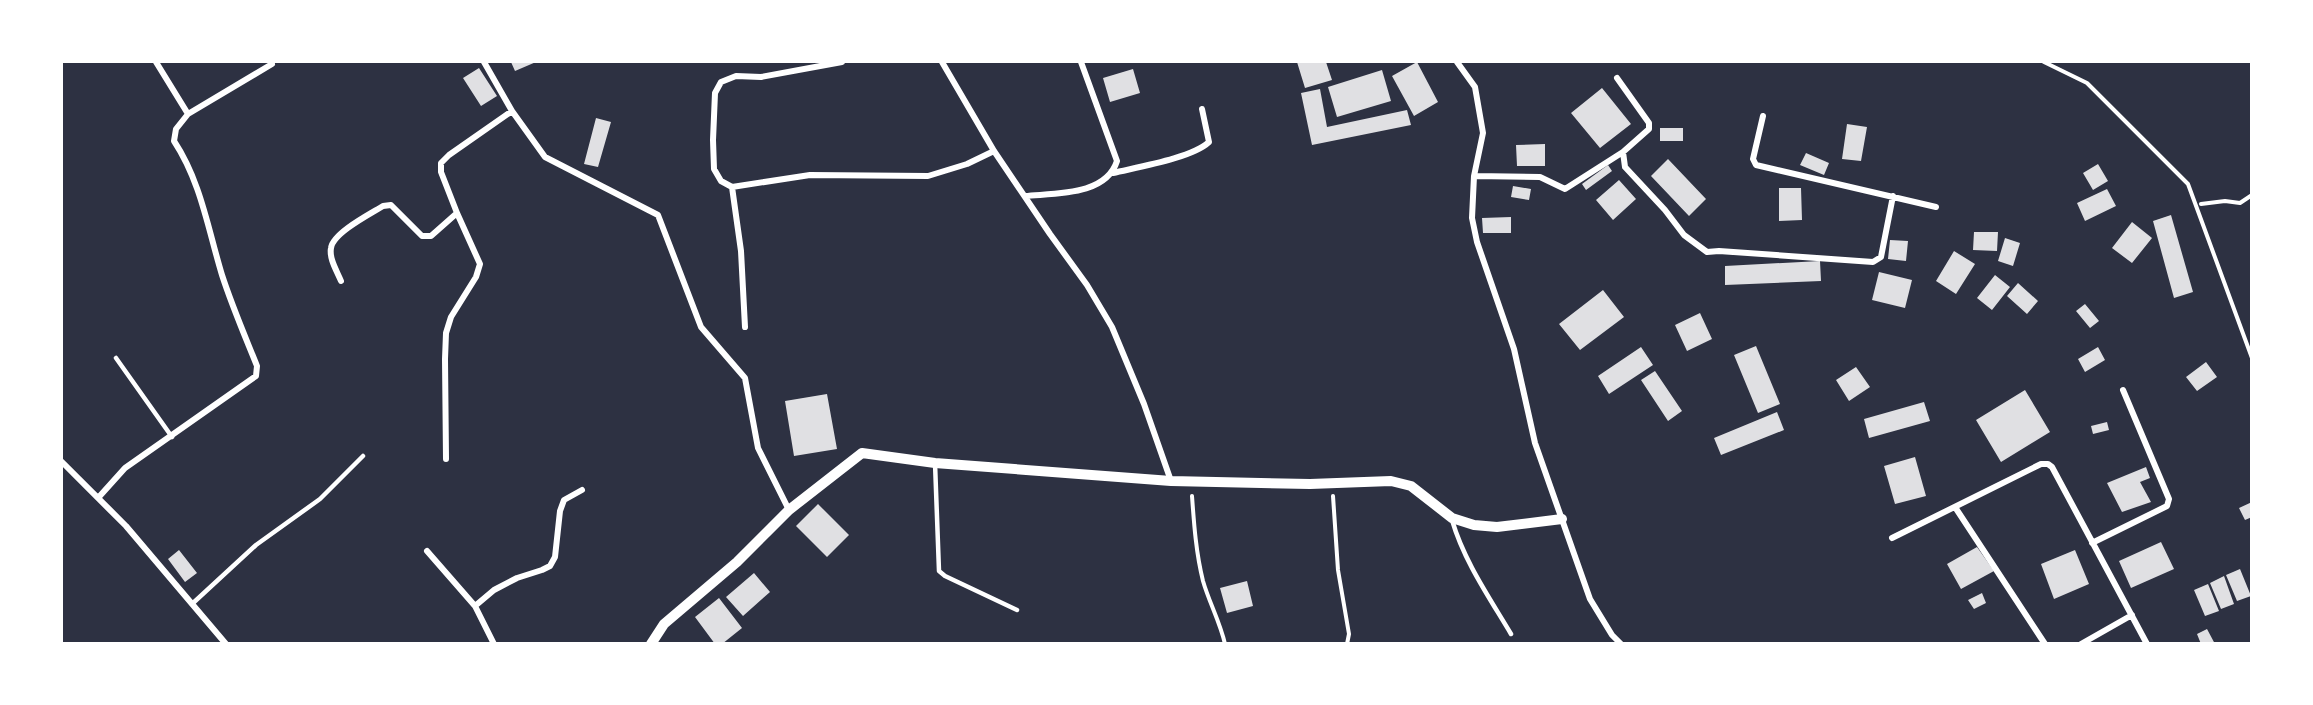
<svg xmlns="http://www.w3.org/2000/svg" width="2313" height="705" viewBox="0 0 2313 705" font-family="'Nunito Sans',sans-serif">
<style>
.building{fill:#e0e0e3}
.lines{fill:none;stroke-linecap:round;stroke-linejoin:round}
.path{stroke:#fff;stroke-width:4}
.service{stroke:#fff;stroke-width:4.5}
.minor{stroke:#fff;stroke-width:6}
.tertiary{stroke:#fff;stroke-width:10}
</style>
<rect width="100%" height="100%" fill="#2d3142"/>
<path class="building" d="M511,62H536L515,71Z
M1297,62H1326L1332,80L1305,88Z
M1417,62L1438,102L1414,116L1392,76Z
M479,68L497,96L481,106L463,78Z
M1133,69L1140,93L1110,102L1103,78Z
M1382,70L1391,101L1337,117L1328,87Z
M1602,88L1631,124L1600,148L1571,113Z
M1320,89L1327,127L1407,110L1411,125L1312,145L1301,93Z
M596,118L611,122L598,167L584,164Z
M1847,124L1867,127L1861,161L1842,159Z
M1660,128H1683V141H1660Z
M1545,144V166H1517L1516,145Z
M1806,153L1829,163L1824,175L1800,165Z
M1668,159L1706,199L1689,216L1651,176Z
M2098,164L2108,181L2093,190L2083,173Z
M1608,165L1612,171L1586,190L1582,184Z
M1619,180L1636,199L1613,220L1596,200Z
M1513,186L1531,189L1529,200L1511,197Z
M1779,188H1801L1802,220L1779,221Z
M2107,189L2116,206L2085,221L2077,203Z
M2171,215L2193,292L2174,298L2153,221Z
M1511,217V233H1483L1482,218Z
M2132,222L2152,238L2132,263L2112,248Z
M1974,232H1998L1997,251L1973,250Z
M2005,238L2020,243L2013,266L1998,261Z
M1890,240L1908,241L1906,261L1888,259Z
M1954,251L1975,264L1956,294L1936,281Z
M1820,261L1821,281L1725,285V266Z
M1879,272L1912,280L1905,308L1872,300Z
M1995,275L2010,287L1992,310L1977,298Z
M2018,283L2038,301L2027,314L2007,296Z
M1603,290L1624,317L1580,350L1559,324Z
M2085,304L2099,321L2090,328L2076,311Z
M1700,313L1712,339L1687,351L1675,325Z
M1756,346L1780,404L1758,413L1734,355Z
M1641,347L1653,365L1609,394L1598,376Z
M2098,347L2105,360L2085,372L2078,359Z
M2206,362L2217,377L2197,391L2186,377Z
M1856,367L1870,387L1849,401L1836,380Z
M1655,371L1682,411L1668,421L1641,380Z
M2025,390L2050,432L2001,462L1976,420Z
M827,394L837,449L794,456L785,401Z
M1924,402L1930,421L1869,438L1864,419Z
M1777,412L1784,430L1721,455L1714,438Z
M2107,422L2109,430L2093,434L2091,426Z
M1915,457L1926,496L1895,504L1884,466Z
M2146,467L2150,478L2140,482L2151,502L2122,512L2107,483Z
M2252,502V517L2245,520L2239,508Z
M818,504L849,535L827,557L796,526Z
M2161,542L2174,569L2131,588L2119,561Z
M1977,547L1994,571L1961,589L1947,564Z
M179,550L197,573L185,582L168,559Z
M2075,550L2089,584L2054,599L2041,564Z
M2240,569L2251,596L2237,601L2226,575Z
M754,573L770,592L743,616L726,597Z
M2224,576L2234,604L2221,609L2210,583Z
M1247,581L1253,606L1227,613L1220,588Z
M2208,584L2219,611L2205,616L2194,590Z
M1982,593L1986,603L1974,609L1968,600Z
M719,598L742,628L722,644H715L695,617Z
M2207,629L2215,644H2201L2197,634Z"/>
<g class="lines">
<path class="path" d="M2044,62L2087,83L2188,184L2252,358
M2201,204L2225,201L2240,203L2252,195
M1192,496C1194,524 1196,553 1203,581C1209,602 1220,622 1225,644
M1333,496L1338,570L1349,634L1347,644"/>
<path class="service" d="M116,358L172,437
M935,463L939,571L945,576L1017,610
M1452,520C1464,561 1489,597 1511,634
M192,604L256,545L320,499L363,456"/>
<path class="minor" d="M156,62L188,114
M484,62L512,111L545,157L658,215L701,327L745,378L758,448L789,510
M842,62L761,77L736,76L721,82L715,93L713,140L714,169L721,181L732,187L810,175L928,176L967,164L994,151
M942,62L994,151L1050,234L1087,285L1112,327L1144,404L1171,481
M1457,62L1475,87L1483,133L1474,176L1472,218L1477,242L1514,349L1535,443L1590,599L1612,635L1621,644
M1617,78L1649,123V129L1623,152
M1763,116L1753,159L1756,165L1936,207
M1113,173C1138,167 1192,158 1209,142L1202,109
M1474,176L1540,177L1565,189L1623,152L1625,167L1665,210L1684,235L1707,252L1719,251L1873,262L1881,257L1893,196
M732,187L741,251L745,327
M1025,196C1055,193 1106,196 1117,161L1081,62
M341,281C337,271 329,259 331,248C333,233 370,214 383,206L391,205L422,236H431L457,213
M446,459L445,359L446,333L451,317L476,277L480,264L457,213L441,172V163L449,155L512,111
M62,462L126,526L226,644
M98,498L125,468L256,376L257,366C245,336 232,306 222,275C208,229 201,182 174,141L176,129L188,114L272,64
M1955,507L2045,644
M1892,538L2041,464H2048L2052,467L2147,644
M2092,543L2167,506L2169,499L2123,390
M427,551L475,606L494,644
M475,606L494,590L517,578L542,570L550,566L555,557L560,511L564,500L582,490
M2081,644L2132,615"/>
<path class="tertiary" d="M651,644L664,624L737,562L789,510L862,453L935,463L1171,481L1310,484L1391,481L1411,486L1452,518L1474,525L1497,527L1562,519"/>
</g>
<rect width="2313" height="705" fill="none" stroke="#ffffff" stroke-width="126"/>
</svg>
